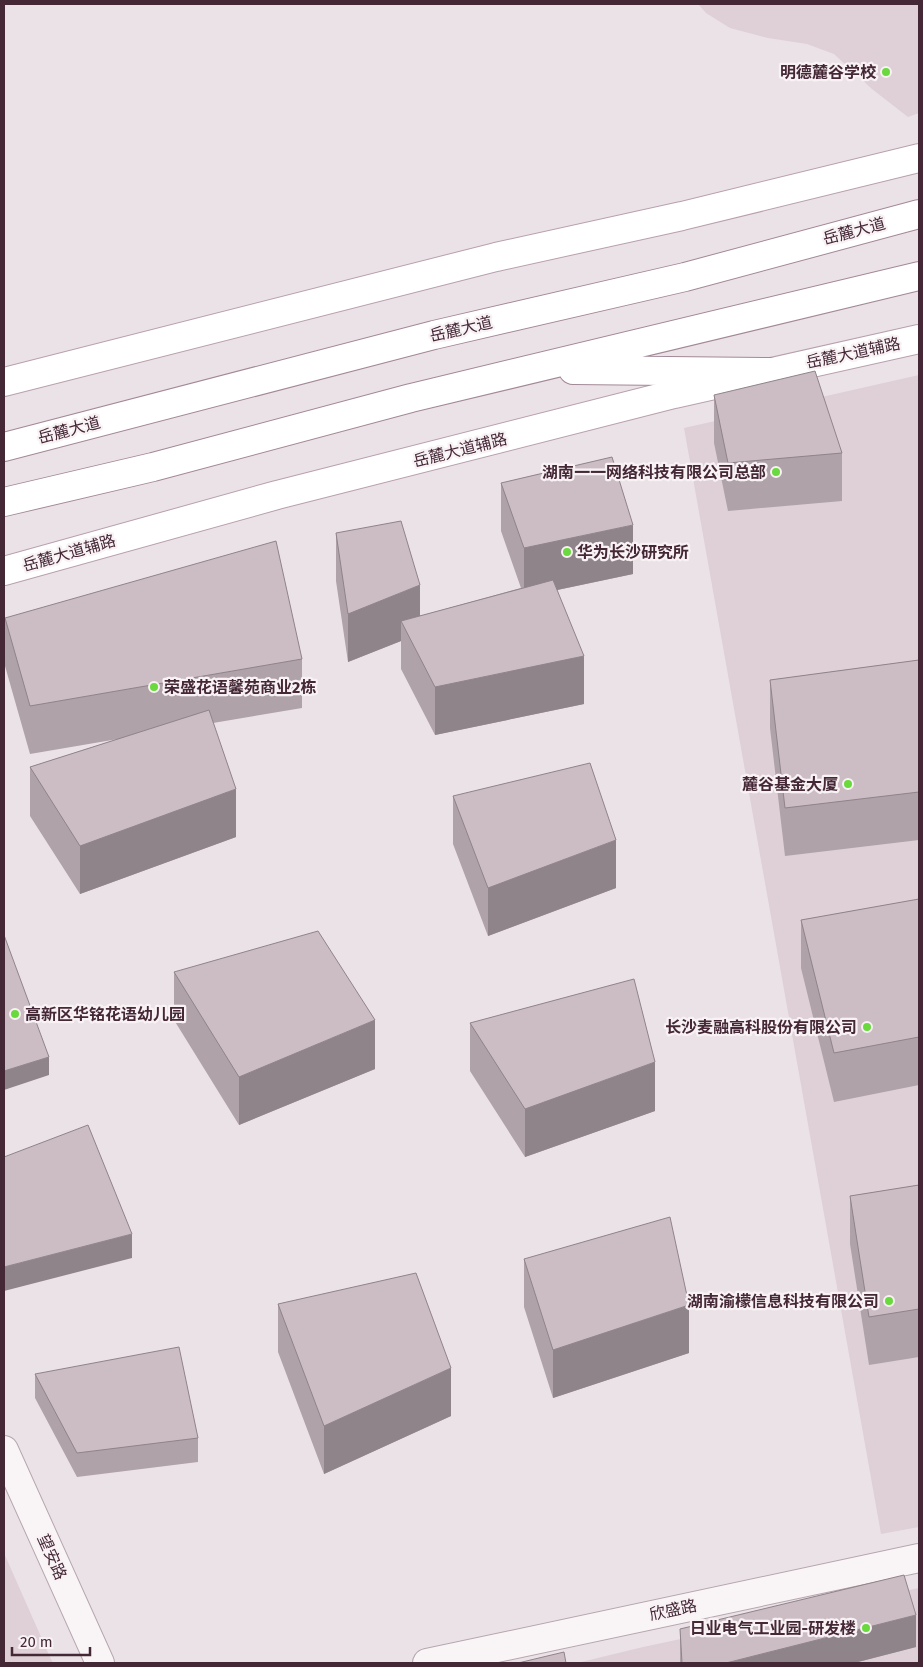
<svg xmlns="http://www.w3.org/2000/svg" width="923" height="1667" viewBox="0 0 923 1667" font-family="'Fira Sans','Noto Sans SC',sans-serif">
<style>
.built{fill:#ded0d6}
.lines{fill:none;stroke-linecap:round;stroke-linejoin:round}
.minor-casing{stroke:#b6a6ae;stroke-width:30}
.major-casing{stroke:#b8a0ad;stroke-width:30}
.highway-casing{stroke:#a38896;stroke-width:30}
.minor{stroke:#f9f5f7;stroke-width:28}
.major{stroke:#fff;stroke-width:28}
.highway{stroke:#fff;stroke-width:28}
.wall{fill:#afa2a9}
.shaded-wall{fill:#8f8489}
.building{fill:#ccbcc4;stroke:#8f8489}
.poi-dot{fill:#69d93e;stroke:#f8f2f5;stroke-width:2}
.labels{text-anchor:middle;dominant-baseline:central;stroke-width:4.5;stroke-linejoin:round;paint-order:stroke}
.poi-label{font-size:16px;font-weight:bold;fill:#452836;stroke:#f8f2f5;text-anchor:end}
.street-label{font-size:16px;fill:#452836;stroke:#f8f2f5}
</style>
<rect width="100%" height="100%" fill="#ebe2e7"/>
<path class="built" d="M698,4H919V113L908,117L872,89L834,54L807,44L768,38L730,28L706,13Z
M919,375V1527L881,1534L684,428Z
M4,1553L49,1655L53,1663H4Z
M919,1588V1663H577L643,1647Z"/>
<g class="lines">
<g class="minor-casing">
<path id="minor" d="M4,1450L100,1663
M427,1663L919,1558"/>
</g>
<g class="major-casing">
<path id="major" d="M4,382L496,257L682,216L919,158
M4,571L277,495L674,394L919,339"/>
</g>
<g class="highway-casing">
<path id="highway" d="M573,370L770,372
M4,447L434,335L685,277L919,214
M4,502L153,467L411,398L919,276"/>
</g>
<use href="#minor" class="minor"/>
<use href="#major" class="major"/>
<use href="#highway" class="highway"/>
</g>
<path class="wall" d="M714,395L842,453V501L728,511L714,443Z
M501,483L633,574L557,590L584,704L435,735L401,669V641L348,662L336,581V533L420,616L521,588L501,531Z
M5,618L302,659V708L213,723L236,837L80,894L30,816V767L118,739L30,754L5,666Z
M919,660V840L785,856L770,728V680Z
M453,796L616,888L488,936L453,844Z
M919,899V1085L834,1102L801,968V920Z
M174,972L375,1069L239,1125L174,1020Z
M470,1023L655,1111L525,1157L470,1071Z
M919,1185V1357L869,1365L850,1244V1196Z
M524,1259L689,1353L553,1398L524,1307Z
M278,1304L451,1416L324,1474L278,1352Z
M35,1374L198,1438V1462L77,1477L35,1398Z
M680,1629L916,1647L854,1663H680Z"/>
<path class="shaded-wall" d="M633,525V574L524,597V548Z
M420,585V633L401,621V641L348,662V614Z
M584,656V704L435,735V687Z
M236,789V837L80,894V846Z
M616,840V888L488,936V888Z
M375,1020V1069L239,1125V1077Z
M49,1057V1075L4,1090V1071Z
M655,1062V1111L525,1157V1109Z
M132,1234V1258L4,1291V1267Z
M689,1305V1353L553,1398V1350Z
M451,1368V1416L324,1474V1426Z
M916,1615V1647L854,1663H726Z"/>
<path class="building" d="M815,371L842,453L728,463L714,395Z
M612,457L633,525L524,548L501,483Z
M401,521L420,585L348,614L336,533Z
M276,541L302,659L30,706L5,618Z
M553,580L584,656L435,687L401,621Z
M919,660V792L785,808L770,680Z
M209,710L236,789L80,846L30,767Z
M590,763L616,840L488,888L453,796Z
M919,899V1037L834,1053L801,920Z
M318,931L375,1020L239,1077L174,972Z
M4,935L49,1057L4,1071Z
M634,979L655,1062L525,1109L470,1023Z
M88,1125L132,1234L4,1267V1157Z
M919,1185V1309L869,1317L850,1196Z
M670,1217L689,1305L553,1350L524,1259Z
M416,1273L451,1368L324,1426L278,1304Z
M179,1347L198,1438L77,1453L35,1374Z
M904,1575L916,1615L726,1663H682L680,1629Z
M564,1652L566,1663H518Z"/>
<g class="poi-dot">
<circle cx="886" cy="72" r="5"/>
<circle cx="776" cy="472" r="5"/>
<circle cx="567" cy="552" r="5"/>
<circle cx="154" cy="687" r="5"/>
<circle cx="848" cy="784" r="5"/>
<circle cx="15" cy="1014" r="5"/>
<circle cx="867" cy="1027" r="5"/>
<circle cx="889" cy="1301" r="5"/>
<circle cx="866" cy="1628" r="5"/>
</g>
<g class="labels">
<g class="poi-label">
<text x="876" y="72">明德麓谷学校</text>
<text x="766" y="472">湖南一一网络科技有限公司总部</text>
<text x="577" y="552" text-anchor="start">华为长沙研究所</text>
<text x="164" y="687" text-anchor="start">荣盛花语馨苑商业2栋</text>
<text x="838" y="784">麓谷基金大厦</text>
<text x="25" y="1014" text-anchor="start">高新区华铭花语幼儿园</text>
<text x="857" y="1027">长沙麦融高科股份有限公司</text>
<text x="879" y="1301">湖南渝檬信息科技有限公司</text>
<text x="856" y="1628">日业电气工业园-研发楼</text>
</g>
<g class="street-label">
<text transform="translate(854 231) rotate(-15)">岳麓大道</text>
<text transform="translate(461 329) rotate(-13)">岳麓大道</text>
<text transform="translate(853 353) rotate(-12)">岳麓大道辅路</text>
<text transform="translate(69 430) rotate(-15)">岳麓大道</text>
<text transform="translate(460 450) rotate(-14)">岳麓大道辅路</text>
<text transform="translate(69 553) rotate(-16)">岳麓大道辅路</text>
<text transform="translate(52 1557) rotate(66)">望安路</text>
<text transform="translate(673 1610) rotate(-12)">欣盛路</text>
</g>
</g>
<rect width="923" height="1667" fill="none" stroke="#452836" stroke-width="10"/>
<path d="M12 1647v8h78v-8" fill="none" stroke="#452836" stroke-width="2.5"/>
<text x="20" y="1647" font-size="15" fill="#452836" stroke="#f8f2f5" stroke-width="4" paint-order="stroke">20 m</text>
</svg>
